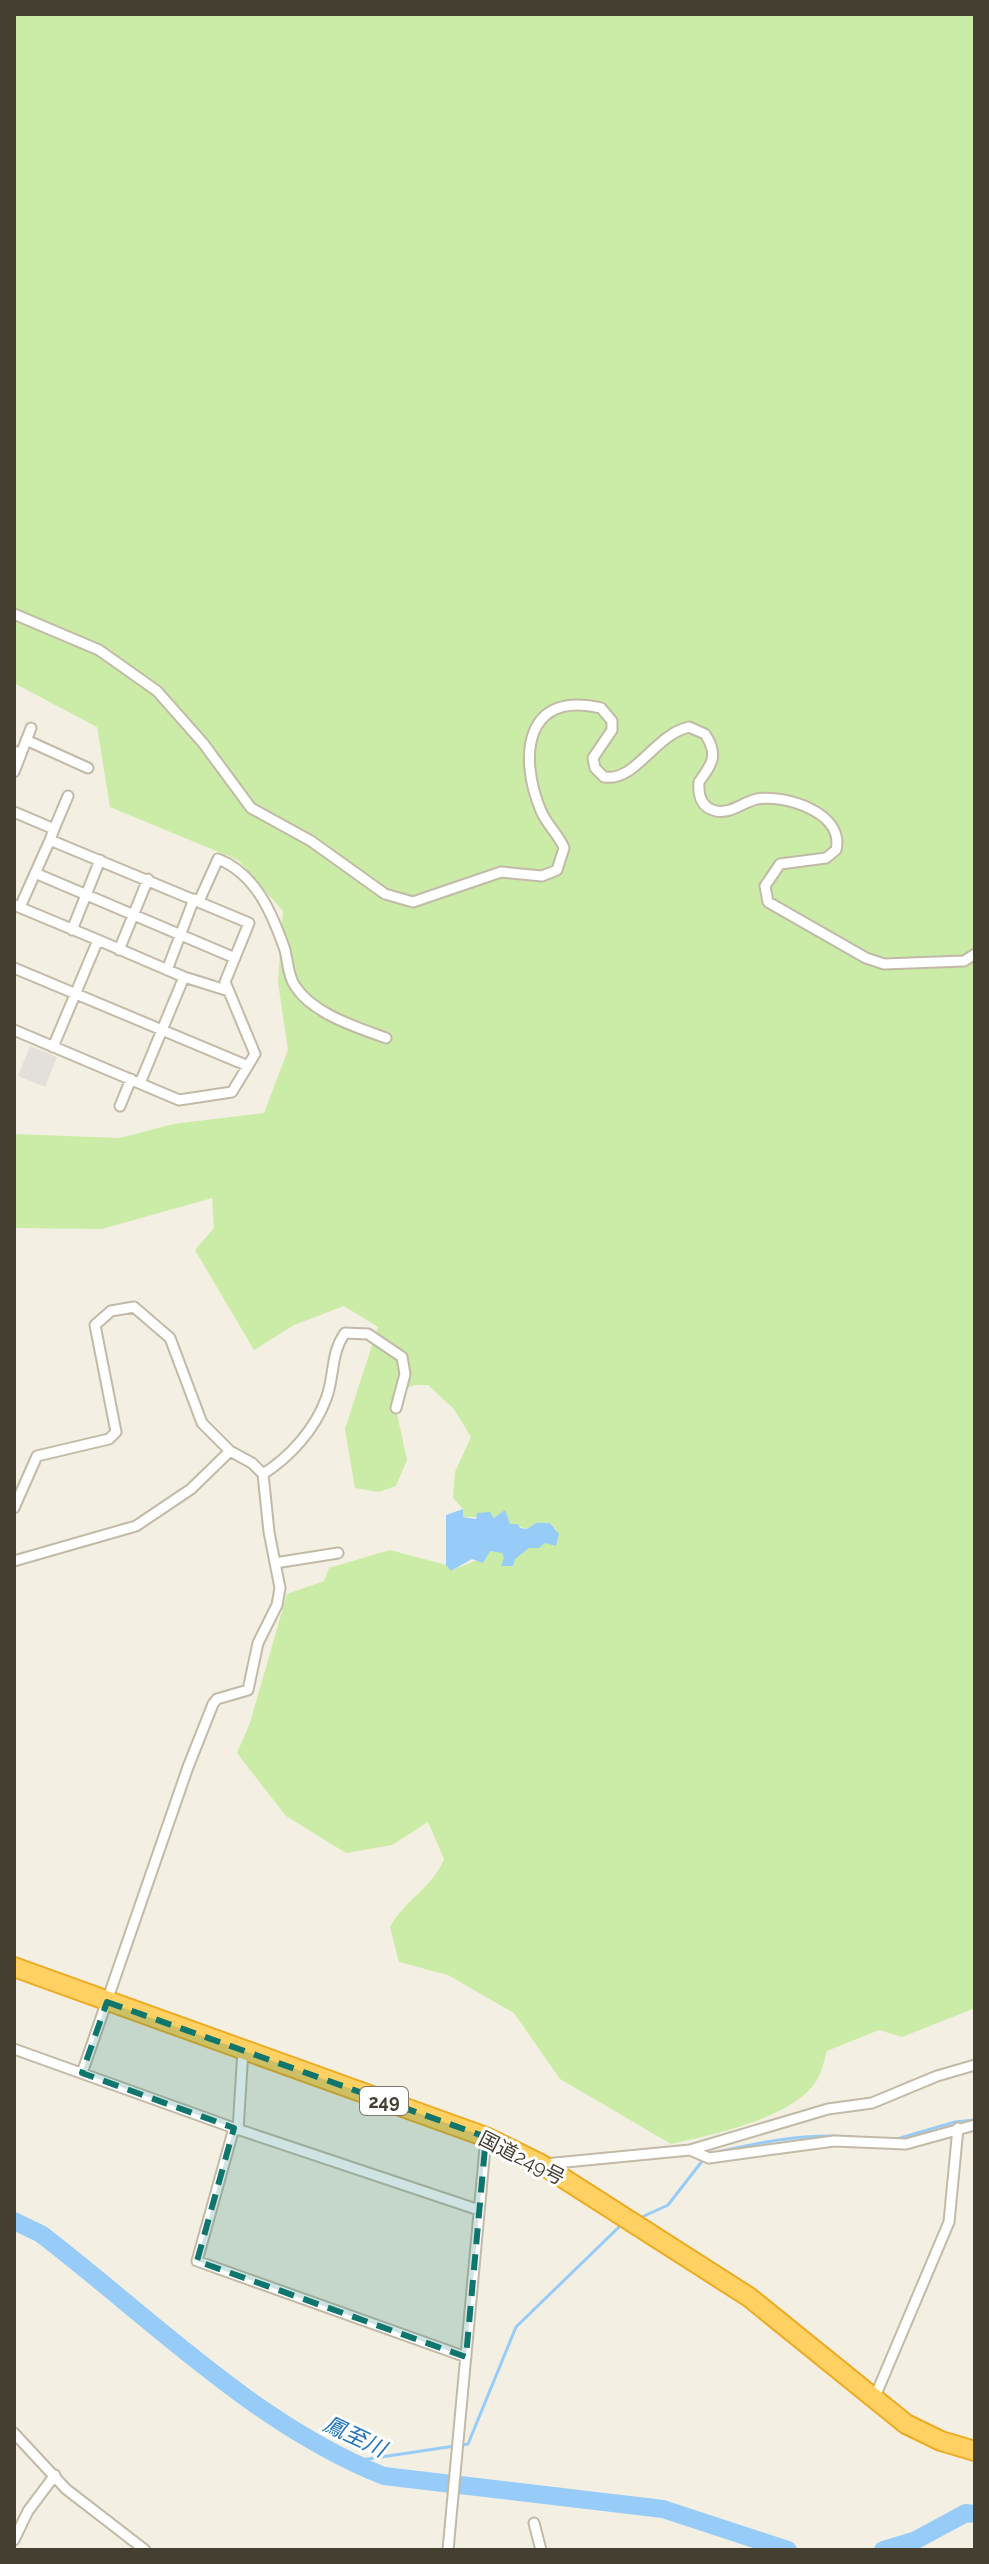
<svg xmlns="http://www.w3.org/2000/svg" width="989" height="2564" viewBox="0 0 989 2564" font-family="Raleway,'Noto Sans JP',sans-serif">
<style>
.green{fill:#caeca6}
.parking{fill:#e3e0dc}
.water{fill:#97ccf8}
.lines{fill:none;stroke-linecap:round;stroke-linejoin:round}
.stream{stroke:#97ccf8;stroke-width:3}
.river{stroke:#97ccf8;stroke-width:18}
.street-casing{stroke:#c2baa7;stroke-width:13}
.highway-casing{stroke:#edab22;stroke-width:22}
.street{stroke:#fff;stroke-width:9}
.highway{stroke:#ffd162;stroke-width:18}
.marked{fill:#0f766e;fill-opacity:0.2;stroke:#0f766e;stroke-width:6;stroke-dasharray:16 10;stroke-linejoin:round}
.labels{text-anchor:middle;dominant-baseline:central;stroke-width:6;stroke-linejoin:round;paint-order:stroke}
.shield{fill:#fff;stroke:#7d7970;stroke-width:2}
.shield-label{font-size:18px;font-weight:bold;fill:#453f32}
.street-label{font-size:20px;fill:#453f32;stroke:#fff}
.water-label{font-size:22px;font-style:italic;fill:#2174bc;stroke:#fff}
</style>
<rect width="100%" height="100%" fill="#f3efe2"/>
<path class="green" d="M14,14H975V2008L902,2037L879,2030L827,2051C824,2060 822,2072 817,2080C794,2118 712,2135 671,2144L560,2079L514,2013L448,1975L399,1962L390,1927C406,1898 430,1891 444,1859L428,1822L392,1845L346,1853L286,1816L237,1753L250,1723L287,1594L324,1581L329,1568L390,1550L446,1565L451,1571C463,1565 482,1560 490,1551L501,1552L505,1558L501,1565L529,1548H539L557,1530L550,1523H536L527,1529L510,1524L507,1517H463V1509L453,1498L455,1472L471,1437L454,1409L428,1385H414L393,1395L407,1460L396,1486L379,1492L355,1488L345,1429L378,1327L344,1306L294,1325L254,1350L195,1250L214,1228L212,1198L102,1229L14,1228V1134L120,1138L173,1124L264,1113L288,1050L278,982L283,911L238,860L110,807L97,727L14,683Z"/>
<path class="parking" d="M30,1046L57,1057L45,1087L18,1076Z"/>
<path class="water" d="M463,1509V1517L476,1519L477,1513L490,1512L494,1518L505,1510L510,1524H518L520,1528L527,1529L536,1523H550L559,1534L556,1546L545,1543L539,1548H529L515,1559L513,1566H501L504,1558L502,1553L490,1551L483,1563L472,1559L451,1571L446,1565V1515Z"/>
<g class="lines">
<path class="stream" d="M897,2139L955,2122L975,2120
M708,2154C757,2143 811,2131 862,2138
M642,2217L668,2205L703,2160
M348,2462L468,2444L516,2327L619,2227"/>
<path class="river" d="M14,2221L41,2234C151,2318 254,2424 384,2476L663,2509L788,2550
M883,2550L916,2540L966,2513L975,2514"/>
<g class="street-casing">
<path id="street" d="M14,614L99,650L157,691L203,743L251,808L311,841L385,894L413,902L501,872L542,876L557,870L564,848C559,835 547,825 541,811C518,756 525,690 601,708L612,721V730L593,758L595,768L604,777C636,782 654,735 689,727L705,734C719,755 712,764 699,782C698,795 701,808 716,811C731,814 743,802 757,799C785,794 845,813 836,850L826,858L780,864L765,886L768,902L866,958L884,964L964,961L975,954
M26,740L88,768
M14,751L21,754L14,772
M21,754L31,728
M14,812L54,829L50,840L249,923L225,982L255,1054L232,1092L179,1100L14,1030
M54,829L68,796
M35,873L235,958
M199,901L218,859C256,874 272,913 285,950C288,962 288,976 295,986C313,1014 356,1027 386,1038
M14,905L98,940
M20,907L50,840
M72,930L100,860
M119,950L148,879
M14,968L248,1066
M167,970L194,899
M53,1047L98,940L184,977
M140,1083L184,977L229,991
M120,1106L131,1079
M263,1474C290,1457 315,1429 326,1399C335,1376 330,1354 345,1333L368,1334L402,1357L405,1374L396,1408
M14,1508L37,1456L109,1439L116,1432L95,1325L111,1311L134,1307L170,1338L202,1423L230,1451L252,1463L263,1474L269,1532L280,1588L277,1605L258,1643L248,1690L217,1699L213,1704L188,1767L82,2073
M14,1561L136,1526L191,1489L230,1451
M275,1563L338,1553
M14,2049L234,2128L479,2210
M234,2128L197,2261L466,2357
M238,2130L243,2050
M690,2150L709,2158L834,2141L906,2144L975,2125
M545,2164L690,2150L828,2109L872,2103L937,2076L975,2065
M874,2399L949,2222L958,2128
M14,2433L66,2489L145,2550
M534,2523L541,2550
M14,2540L28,2511L55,2475
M448,2550L486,2137"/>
</g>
<g class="highway-casing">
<path id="highway" d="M14,1967L486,2137L541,2164L749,2297L906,2424L941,2441L975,2451"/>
</g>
<use href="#street" class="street"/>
<use href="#highway" class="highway"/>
</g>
<path class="marked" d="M107,2002L486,2137L466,2357L197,2261L234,2128L82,2073Z"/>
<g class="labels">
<rect class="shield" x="360" y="2087" width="48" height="28" rx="6"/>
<g class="shield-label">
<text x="384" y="2101">249</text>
</g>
<g class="street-label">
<text transform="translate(522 2158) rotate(27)">国道249号</text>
</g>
<g class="water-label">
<text transform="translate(355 2436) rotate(25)">鳳至川</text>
</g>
</g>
<rect width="989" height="2564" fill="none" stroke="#453f32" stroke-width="32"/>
</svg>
